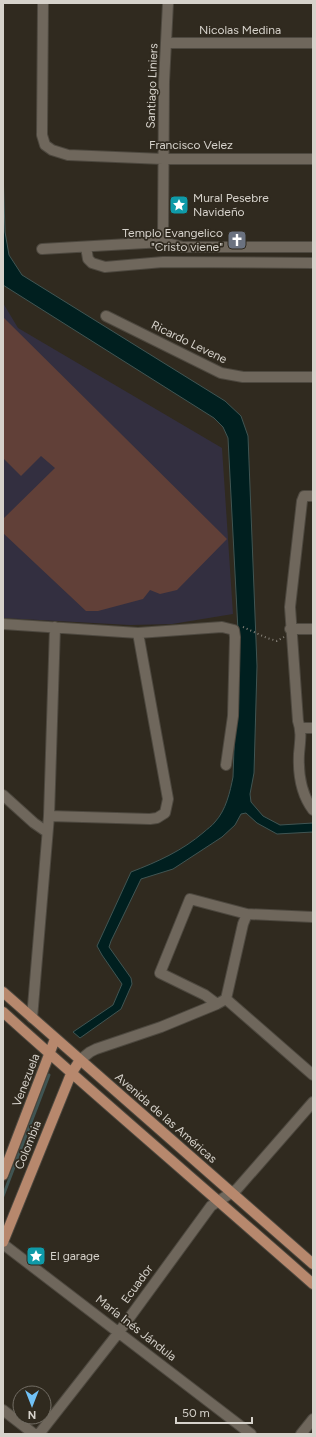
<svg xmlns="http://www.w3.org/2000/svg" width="316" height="1437" viewBox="0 0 316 1437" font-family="Figtree,sans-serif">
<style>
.industrial{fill:#332f40}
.water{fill:#001f1f;stroke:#405553}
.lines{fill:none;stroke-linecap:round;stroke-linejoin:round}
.stream{stroke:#405553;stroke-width:3}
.building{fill:#614038}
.minor-casing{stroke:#4d483f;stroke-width:12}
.major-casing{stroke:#4d483f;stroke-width:12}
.path{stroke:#88837a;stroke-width:2;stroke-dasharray:1 3;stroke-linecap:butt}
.minor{stroke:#6f675c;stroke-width:10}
.major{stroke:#b7886d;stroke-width:10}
.labels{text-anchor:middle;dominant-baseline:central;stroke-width:3.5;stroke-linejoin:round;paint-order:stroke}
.street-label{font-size:12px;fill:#d6d2cb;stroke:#302a1f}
.poi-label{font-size:12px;fill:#d6d2cb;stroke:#302a1f;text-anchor:start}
</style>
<rect width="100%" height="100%" fill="#302a1f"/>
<path class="industrial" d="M3,303L18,328L222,448L233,614L172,624L130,625L3,618Z"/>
<path class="water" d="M3,169L5,232L9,255L22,275L225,401L241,416L248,436L257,666L254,773L250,794L251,802L263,816L280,825L313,823V832L277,834L257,823L246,813L241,814L235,825L222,837L173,869L141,879L111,941L109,947L131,978L132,984L121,1009L80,1038L73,1032L113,1005L122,984L102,955L97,946L131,872C157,862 182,851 204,832C207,829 212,826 215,822C226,810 230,792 233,777L238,631L228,438L223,427L214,418L3,285Z"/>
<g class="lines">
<path class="stream" d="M3,1196L49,1075"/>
</g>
<path class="building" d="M3,317L227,539L177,590L160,594L150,590L143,599L98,611H86L3,533V519L55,468L41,456L21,476L3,458Z"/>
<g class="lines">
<g class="minor-casing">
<path id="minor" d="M43,3L42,135L45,145L52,150L68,155L163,159H313
M167,43H313
M163,242L164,82L168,3
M86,247L88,259L92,263L105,267L163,262L313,263
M42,249L163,242L183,247H313
M106,316L221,373L243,377H313
M313,496H304L302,501L290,607L298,721C302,732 300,742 299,754C298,774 301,794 313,810
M3,624L138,633L222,627L234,630L235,637L233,716L226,765
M290,629H313
M301,728H313
M3,795L34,823L47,832
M49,816L150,819L157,818L165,813L168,799L138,633
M226,999L313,1075
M217,1004L205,995L160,973L190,899L247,914L313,917
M32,1018L49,816L55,627
M80,1060L90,1052L96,1049L161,1027L217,1004L226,999L243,924L247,914
M3,1244L251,1434
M3,1410L34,1434
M39,1434L119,1332L211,1206L237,1189L313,1102
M301,1434L313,1419"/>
</g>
<g class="major-casing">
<path id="major" d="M3,992L313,1264
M3,1012C105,1104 210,1193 313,1284
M3,1175L55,1039
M3,1242L71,1074L80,1060"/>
</g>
<path class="path" d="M243,627L267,638L277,641L284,637"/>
<use href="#minor" class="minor"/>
<use href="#major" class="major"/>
</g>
<defs>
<g id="sight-square" transform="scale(1)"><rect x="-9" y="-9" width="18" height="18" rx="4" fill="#0f9aa8" stroke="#302a1f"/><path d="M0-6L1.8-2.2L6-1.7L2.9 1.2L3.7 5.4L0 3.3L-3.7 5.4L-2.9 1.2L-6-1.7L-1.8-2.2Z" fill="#fff"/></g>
<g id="church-square" transform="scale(1)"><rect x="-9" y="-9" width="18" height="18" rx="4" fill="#6b7280" stroke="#302a1f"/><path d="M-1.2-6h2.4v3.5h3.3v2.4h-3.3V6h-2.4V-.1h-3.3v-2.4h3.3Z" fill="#fff"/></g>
</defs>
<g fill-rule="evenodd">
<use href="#sight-square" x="179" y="205"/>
<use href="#church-square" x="237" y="240"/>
<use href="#sight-square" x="36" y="1256"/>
</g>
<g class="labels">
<g class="street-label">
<text x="240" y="30">Nicolas Medina</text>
<text transform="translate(152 86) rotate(-88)">Santiago Liniers</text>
<text x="191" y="145">Francisco Velez</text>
<text transform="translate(189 342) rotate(26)">Ricardo Levene</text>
<text transform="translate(26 1080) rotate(-69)">Venezuela</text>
<text transform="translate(166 1118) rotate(41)">Avenida de las Américas</text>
<text transform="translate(28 1145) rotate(-68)">Colombia</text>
<text transform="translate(137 1284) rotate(-54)">Ecuador</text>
<text transform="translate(136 1328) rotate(38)">María Inés Jándula</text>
</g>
<g class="poi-label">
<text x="193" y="198">Mural Pesebre<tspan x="193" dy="14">Navideño</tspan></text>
<text x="223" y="233" text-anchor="end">Templo Evangelico<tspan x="223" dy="14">"Cristo viene"</tspan></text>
<text x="50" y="1256">El garage</text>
</g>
</g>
<rect width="316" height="1437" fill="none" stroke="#d6d2cb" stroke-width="8"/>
<g transform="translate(32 1405) rotate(180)"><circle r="19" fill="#302a1f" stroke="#726d64"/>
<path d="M0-3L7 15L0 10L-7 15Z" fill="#71c1f5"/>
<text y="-6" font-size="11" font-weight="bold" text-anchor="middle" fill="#d6d2cb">N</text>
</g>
<path d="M176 1417v6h76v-6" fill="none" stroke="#d6d2cb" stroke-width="2"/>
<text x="182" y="1417" font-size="12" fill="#d6d2cb" stroke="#302a1f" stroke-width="3" paint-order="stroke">50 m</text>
</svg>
